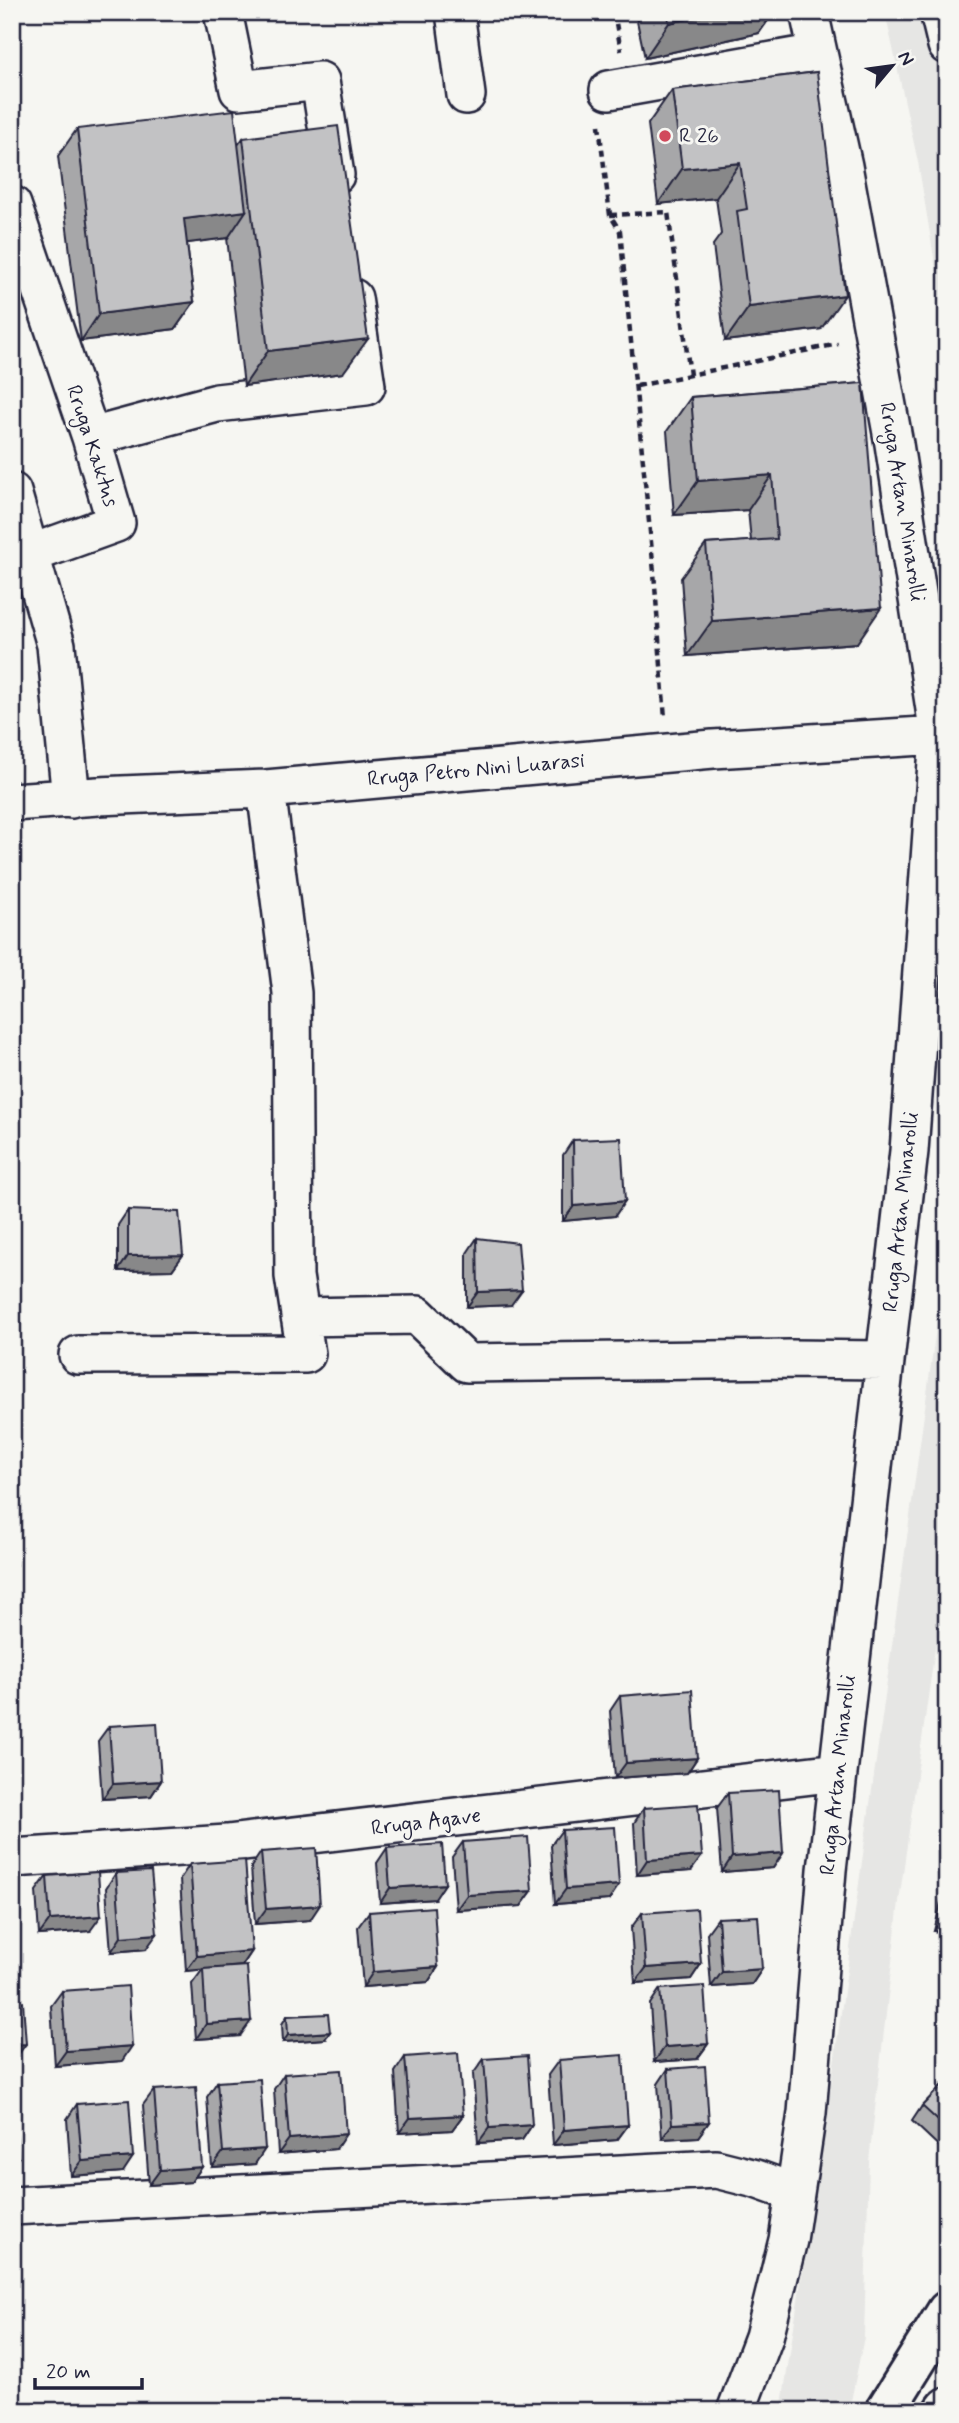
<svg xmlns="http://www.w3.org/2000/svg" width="959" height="2423" viewBox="0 0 959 2423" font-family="Mynerve,sans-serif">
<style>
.built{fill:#e6e6e4}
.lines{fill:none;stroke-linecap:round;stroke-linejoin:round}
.minor-casing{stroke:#22223b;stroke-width:42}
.major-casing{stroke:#22223b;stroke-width:44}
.path{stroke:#22223b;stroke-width:4.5;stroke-dasharray:7 5;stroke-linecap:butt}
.minor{stroke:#f6f6f2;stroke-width:37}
.major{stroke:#f6f6f2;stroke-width:38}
.wall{fill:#a7a7a9;stroke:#22223b;stroke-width:2}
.shaded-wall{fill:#888889;stroke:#22223b;stroke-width:2}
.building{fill:#c2c2c4;stroke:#22223b;stroke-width:2}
.poi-dot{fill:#d1495b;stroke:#f6f6f2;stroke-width:2.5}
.labels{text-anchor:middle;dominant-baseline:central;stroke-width:6;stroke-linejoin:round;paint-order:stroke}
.poi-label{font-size:21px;fill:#22223b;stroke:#f6f6f2;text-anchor:start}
.street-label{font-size:21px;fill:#22223b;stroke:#f6f6f2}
</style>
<rect width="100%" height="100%" fill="#f6f6f2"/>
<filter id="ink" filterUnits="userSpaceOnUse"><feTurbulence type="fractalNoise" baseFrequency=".0143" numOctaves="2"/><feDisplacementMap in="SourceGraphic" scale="14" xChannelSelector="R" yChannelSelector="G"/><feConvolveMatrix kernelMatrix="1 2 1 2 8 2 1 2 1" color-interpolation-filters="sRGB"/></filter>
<g filter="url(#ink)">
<path class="built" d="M885,12H927L947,101V336L918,162Z
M947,1249V1564L899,1901L869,2161L864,2337L849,2411H781L831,2085Z"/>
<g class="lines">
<g class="minor-casing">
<path id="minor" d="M223,12L239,90L320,81L335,175
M455,12L466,95
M939,12L947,45
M609,90L818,53
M12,205L91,437L116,523L30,554
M91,437L217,403L366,386L353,298
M12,492L56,645L71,799
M12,802L98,796L266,789L713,749L939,735
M300,1317L417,1315L467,1363L790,1359L884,1360
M78,1355L306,1354L294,1276L292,993L266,789
M12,1858L227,1844L838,1772
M12,2206L716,2169L756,2179L795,2193
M736,2411L764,2337L788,2240L807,2113L827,1870L909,1151L939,735L894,444L843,166L809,12"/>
</g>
<g class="major-casing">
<path id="major" d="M885,2411L947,2311
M944,2411L947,2407"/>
</g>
<path class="path" d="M614,12L621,51
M599,125L610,215L620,231L654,572L665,719
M610,215L668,212L690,375
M637,386L838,344"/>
<use href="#minor" class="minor"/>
<use href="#major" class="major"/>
</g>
<path class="wall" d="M635,12H774L759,33L645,58Z
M817,72L821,329L725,341L713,245L721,234L716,198L658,204L648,124L672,90Z
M77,129L238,145L243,138L343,373L244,386L227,238L187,243L194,302L175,329L81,341L58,156Z
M863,383L857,643L687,656L681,578L706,544L751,541L748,510L674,515L667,431L691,397Z
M573,1140L615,1216L563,1221V1155Z
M128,1210L183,1255L172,1270L118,1271V1225Z
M477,1238L511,1305L467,1307V1253Z
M620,1696L697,1758L687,1773L615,1778L610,1711Z
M109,1726L161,1781L151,1796L102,1799L98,1741Z
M728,1793L783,1853L773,1868L722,1872L717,1808Z
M644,1808L691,1871L637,1875L634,1823Z
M562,1830L609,1900L555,1904L551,1845Z
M463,1842L532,1891L521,1906L456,1910L452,1857Z
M387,1848L435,1899L380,1903L377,1863Z
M261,1852L310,1920L255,1924L251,1867Z
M190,1864L252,1951L242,1966L186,1971L180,1879Z
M116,1873L146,1949L111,1952L106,1888Z
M47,1876L90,1931L39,1935L36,1891Z
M947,1877V1934L934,1931Z
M369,1912L438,1967L428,1982L363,1987L358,1927Z
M642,1913L701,1964L691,1979L635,1983L631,1928Z
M718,1918L762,1969L752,1984L711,1987L707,1933Z
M203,1969L240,2036L196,2039L192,1984Z
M660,1989L708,2044L697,2059L654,2062L650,2004Z
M62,1991L122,2061L55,2066L51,2006Z
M287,2016L325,2039L283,2042L282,2024Z
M405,2057L463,2115L452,2130L399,2133L395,2072Z
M484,2059L532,2125L522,2140L478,2143L473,2074Z
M559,2060L628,2125L617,2140L553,2145L548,2075Z
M668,2069L709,2122L698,2137L662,2139L658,2084Z
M284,2074L336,2149L278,2154L274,2089Z
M947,2080V2154L912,2121L922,2106Z
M217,2082L255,2164L212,2167L207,2097Z
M154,2090L202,2167L191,2182L149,2185L143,2105Z
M77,2104L123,2172L71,2176L67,2119Z"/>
<path class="shaded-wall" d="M720,12H774L759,33L645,58L669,23Z
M740,163L716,198L658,204L682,169Z
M246,211L228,238L165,246L184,219Z
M845,295L821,329L725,341L749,307Z
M194,302L175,329L81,341L99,314Z
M368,339L343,373L244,386L268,351Z
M772,475L748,510L674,515L698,481Z
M881,608L857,643L687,656L712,621Z
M625,1201L615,1216L563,1221L574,1206Z
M183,1255L172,1270L118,1271L128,1256Z
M522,1290L511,1305L467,1307L478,1292Z
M12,1494H18L12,1502Z
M697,1758L687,1773L615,1778L626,1763Z
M161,1781L151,1796L102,1799L113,1784Z
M783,1853L773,1868L722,1872L732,1857Z
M702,1856L691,1871L637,1875L647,1860Z
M445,1884L435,1899L380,1903L390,1888Z
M619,1885L609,1900L555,1904L566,1889Z
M532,1891L521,1906L456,1910L467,1895Z
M320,1905L310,1920L255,1924L266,1909Z
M101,1916L90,1931L39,1935L50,1920Z
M944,1916L947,1917V1934L934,1931Z
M157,1934L146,1949L111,1952L121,1937Z
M252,1951L242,1966L186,1971L197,1956Z
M701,1964L691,1979L635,1983L646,1968Z
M438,1967L428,1982L363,1987L373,1972Z
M762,1969L752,1984L711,1987L722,1972Z
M251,2021L240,2036L196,2039L206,2024Z
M330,2032L325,2039L283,2042L288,2035Z
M26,2044L15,2059H12V2045Z
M708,2044L697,2059L654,2062L665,2047Z
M132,2046L122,2061L55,2066L66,2051Z
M463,2115L452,2130L399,2133L410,2118Z
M709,2122L698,2137L662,2139L672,2124Z
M532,2125L522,2140L478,2143L489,2128Z
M628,2125L617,2140L553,2145L564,2130Z
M346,2134L336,2149L278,2154L289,2139Z
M265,2149L255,2164L212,2167L223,2152Z
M133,2157L123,2172L71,2176L82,2161Z
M12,2158H18L12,2166Z
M202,2167L191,2182L149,2185L160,2170Z"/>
<path class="building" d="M667,12H720L669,23Z
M817,72L845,295L749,307L737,211L747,209L740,163L682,169L672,90Z
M234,110L246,211L184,219L194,302L99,314L77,129Z
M338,126L368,339L268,351L243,138Z
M863,383L881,608L712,621L706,544L777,539L772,475L698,481L691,397Z
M621,1138L625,1201L574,1206L573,1140Z
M128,1210L179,1212L183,1255L128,1256Z
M477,1238L518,1243L522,1290L478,1292Z
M12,1451H15L18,1494H12Z
M12,1523L16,1572L12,1573Z
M12,1629L16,1676L12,1677Z
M692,1690L697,1758L626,1763L620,1696Z
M157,1723L161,1781L113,1784L109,1726Z
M779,1790L783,1853L732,1857L728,1793Z
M698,1804L702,1856L647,1860L644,1808Z
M615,1827L619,1885L566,1889L562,1830Z
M528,1837L532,1891L467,1895L463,1842Z
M442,1844L445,1884L390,1888L387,1848Z
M316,1848L320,1905L266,1909L261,1852Z
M245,1860L252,1951L197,1956L190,1864Z
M151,1871L157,1934L121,1937L116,1873Z
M98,1872L101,1916L50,1920L47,1876Z
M434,1907L438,1967L373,1972L369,1912Z
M697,1909L701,1964L646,1968L642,1913Z
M758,1916L762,1969L722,1972L718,1918Z
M247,1966L251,2021L206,2024L203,1969Z
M128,1986L132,2046L66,2051L62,1991Z
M704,1986L708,2044L665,2047L660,1989Z
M23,2002L26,2044L12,2045V2003Z
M328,2014L330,2032L288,2035L287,2016Z
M458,2053L463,2115L410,2118L405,2057Z
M623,2055L628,2125L564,2130L559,2060Z
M527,2056L532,2125L489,2128L484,2059Z
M705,2066L709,2122L672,2124L668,2069Z
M341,2070L346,2134L289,2139L284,2074Z
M260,2079L265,2149L223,2152L217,2082Z
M947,2080V2129L922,2106Z
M12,2082L18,2158H12Z
M196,2087L202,2167L160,2170L154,2090Z
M129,2100L133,2157L82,2161L77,2104Z"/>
</g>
<circle class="poi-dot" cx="665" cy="136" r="7"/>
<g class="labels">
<g class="poi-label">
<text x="679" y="136">R 26</text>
</g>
<g class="street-label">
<text transform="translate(92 446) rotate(72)">Rruga Kaktus</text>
<text transform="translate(902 502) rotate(81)">Rruga Artan Minarolli</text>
<text transform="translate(476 770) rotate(-5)">Rruga Petro Nini Luarasi</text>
<text transform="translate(901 1212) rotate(-84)">Rruga Artan Minarolli</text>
<text transform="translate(838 1775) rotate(-84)">Rruga Artan Minarolli</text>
<text transform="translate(426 1822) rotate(-7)">Rruga Agave</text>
</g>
</g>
<rect width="959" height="2423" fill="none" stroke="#f6f6f2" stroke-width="42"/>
<rect x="21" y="21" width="917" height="2381" fill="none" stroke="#22223b" stroke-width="2.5" filter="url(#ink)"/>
<g transform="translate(892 66) rotate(61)" stroke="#f6f6f2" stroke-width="5" paint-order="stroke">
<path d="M0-5L12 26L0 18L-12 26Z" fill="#22223b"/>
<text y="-10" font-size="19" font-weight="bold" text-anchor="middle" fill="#22223b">N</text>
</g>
<path d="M35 2378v10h107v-10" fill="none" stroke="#22223b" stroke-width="3.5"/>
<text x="46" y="2378" font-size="21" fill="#22223b" stroke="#f6f6f2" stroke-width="5" paint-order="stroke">20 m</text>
</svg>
